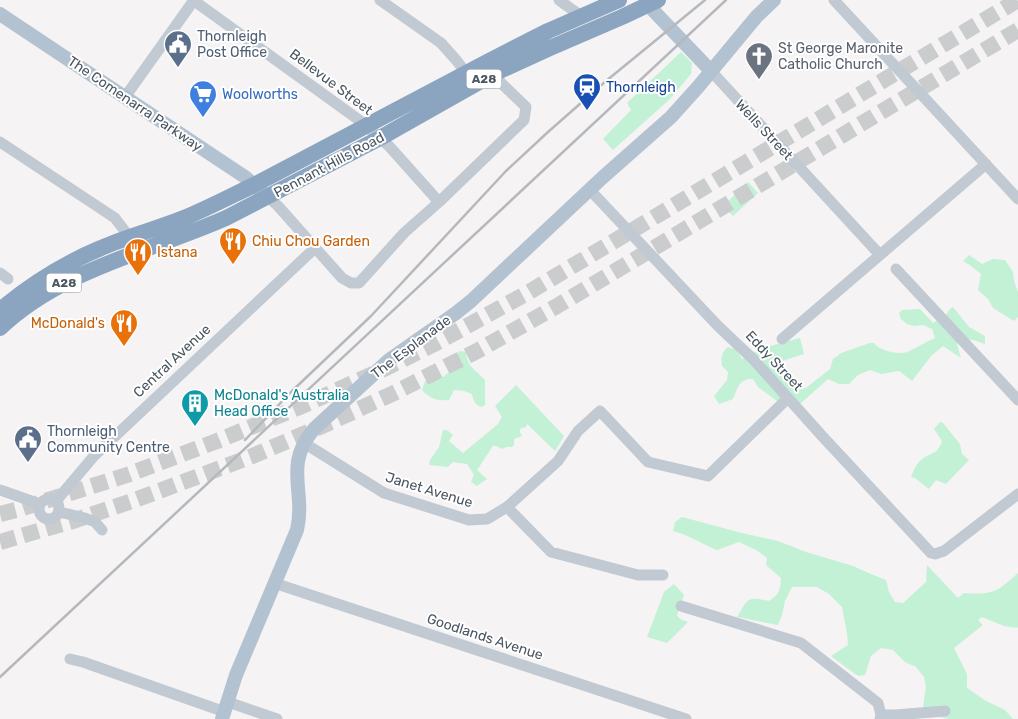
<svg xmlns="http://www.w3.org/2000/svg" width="1018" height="719" viewBox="0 0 1018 719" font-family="Rubik,sans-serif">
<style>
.green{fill:#c3f1d5}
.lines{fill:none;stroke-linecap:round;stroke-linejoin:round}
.highway-tunnel{stroke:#caccce;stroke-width:16;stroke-dasharray:16 8;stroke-linecap:butt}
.minor{stroke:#c1cad2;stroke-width:11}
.major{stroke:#b3c2d1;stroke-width:14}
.highway{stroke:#8ba5c1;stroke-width:16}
.rail{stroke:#b5b8bd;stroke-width:2.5}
.labels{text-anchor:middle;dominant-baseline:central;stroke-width:4;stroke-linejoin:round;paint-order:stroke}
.shield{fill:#fff;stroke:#808990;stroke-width:1}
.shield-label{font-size:12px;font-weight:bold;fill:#4a5661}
.service-label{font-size:14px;fill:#4e5e75;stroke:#fff;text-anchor:start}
.worship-label{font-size:14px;fill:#5b616d;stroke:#fff;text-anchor:start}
.street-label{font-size:14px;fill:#4a5661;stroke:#fff}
.transit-label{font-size:14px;fill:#164399;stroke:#fff;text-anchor:start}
.shop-label{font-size:14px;fill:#366cbe;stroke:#fff;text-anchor:start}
.food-label{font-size:14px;fill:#c56008;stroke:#fff;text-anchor:start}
.culture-label{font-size:14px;fill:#0d838f;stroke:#fff;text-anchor:start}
</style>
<rect width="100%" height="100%" fill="#f5f3f3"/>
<path class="green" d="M681,52L692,63L691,74L670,99L613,150L603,139L631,110L627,103Z
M748,182L758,193L733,216L723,206Z
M969,255L982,264L993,259L1005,260L1013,272L1014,281L1018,292V317L1014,321L993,308L988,299L978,290L981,274L971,266L963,261Z
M953,307L969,327L985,336V344C976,341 964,335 957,344L961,358L943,346L931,356L912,381L899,371L881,374L870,370L858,375L849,384H839L828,379L800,404L785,399L777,401L758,387L753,379C739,378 738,388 733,399L719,404L714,396L727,380L728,372L722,366C721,358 721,353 728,347L737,350L742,359L763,348L800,338L804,354L779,362L789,379L797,389L806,388L830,369L833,359L841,353L870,343H874C880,351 898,355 907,352C917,348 925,342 935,338L932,329L923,325L914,326L907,324L901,319L899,313L902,310L920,309L933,323L946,315L950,309Z
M461,351L466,352C467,367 476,370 485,380V405L481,407C475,405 473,400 472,394L464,391L454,390L449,400C437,401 430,399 422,390L425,381L443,377L455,367V360L458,352Z
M516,385L564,436L555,451L527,424L526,427L520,429V432L522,436L514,439V445L512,447H507L502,449L496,446H493L477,470L487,479L477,486L471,482L474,475L467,464L453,462L448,467L429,465L430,460L439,447L443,430H447L453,435L449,441L463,453L498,424L502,417L495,406Z
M940,422L943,423L960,444L962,454L969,460L946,484L936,480L929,489L915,478L911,477C913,472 915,466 919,462C928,452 937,457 942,441L934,429Z
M682,517L742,533L778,541L806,552L853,566L871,574L886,580L889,592L895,602L903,603L926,582L927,565L958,598L964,593C993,595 997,592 1018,573V627L1017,628L1004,626L982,617L978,620L983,625L954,648L967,674V688L986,701L1005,710L1013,719H949L939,717L923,706L926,687L924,677L916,667L905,662L893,650L881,648L871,656L865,675L859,676L855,674L831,656L848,645L847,633L842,607L829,594L817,587H792L785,601L782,615L778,625L737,617C748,598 747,596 769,601C780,594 780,590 781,578L766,565L767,558L756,550L739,542L717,550C702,544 689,535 673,531L675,522Z
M674,584L684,595L677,615L680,619L688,622L667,643L647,637L664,592Z"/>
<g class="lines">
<path class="highway-tunnel" d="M0,514L20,509L127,475L217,441L302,406L386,368L438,342L529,292L1018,0
M0,542L76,520L135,500L250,457L320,427L394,393L477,351L557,306L1018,30"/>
<path class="minor" d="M193,0L359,120L389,146L439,202
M380,0L441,43L457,61L466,73
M559,0L581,16
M834,0L1018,199
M711,71L880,255
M125,97L194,0
M0,142L115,218L130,238L132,243
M590,190L718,326L754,360L823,437L931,553L935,554L944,551L1018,494
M268,197L278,206L342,278L351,283H359L404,233L439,202L524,120L526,107L501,83L495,73
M896,269L1018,400
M0,273L8,279
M782,339L986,164
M304,443L384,493L469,520L487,519L507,507L558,461L578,431L600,411L648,462L708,476L788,398
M0,490L40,504
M39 509a10 10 0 1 1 20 0a10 10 0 1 1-20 0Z
M56,501L94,456L315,248
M507,507L551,552L638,575H663
M59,512L85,518L95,522L102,530
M274,583L686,719
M681,606L801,643L878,703L881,715L880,719
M70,659L83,662L225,712
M228,702L277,719
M881,715H895L945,711"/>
<path class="major" d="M648,5L711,71
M0,14L245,177L262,192
M222,719L236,675L297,530C306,491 283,465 314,429L389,360L456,313L471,301L602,178L671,117L698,87L757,16L774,0"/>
<path class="highway" d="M0,310C30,285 65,263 101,248C128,236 157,229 184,218C208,208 231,196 254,185L489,61L548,31L619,0
M0,328C62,269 149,252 226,218L380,138L495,73L550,48L622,17L658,0"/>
<path class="rail" d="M245,440L292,391L371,316L506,171L548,132L606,81L705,0
M0,677L726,0"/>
</g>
<defs>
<g id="civic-pin" transform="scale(1.4375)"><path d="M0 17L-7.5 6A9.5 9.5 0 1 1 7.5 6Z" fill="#5c6f8a" stroke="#fff"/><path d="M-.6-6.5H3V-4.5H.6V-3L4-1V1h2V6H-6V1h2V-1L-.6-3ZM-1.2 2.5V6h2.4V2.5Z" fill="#fff"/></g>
<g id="church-pin" transform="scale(1.4375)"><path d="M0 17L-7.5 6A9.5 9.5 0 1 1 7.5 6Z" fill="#6b7280" stroke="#fff"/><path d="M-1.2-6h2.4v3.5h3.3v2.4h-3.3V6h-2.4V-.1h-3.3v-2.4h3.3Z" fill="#fff"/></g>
<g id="station-pin" transform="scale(1.4375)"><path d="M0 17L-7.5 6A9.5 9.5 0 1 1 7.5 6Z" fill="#1a4fb4" stroke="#fff"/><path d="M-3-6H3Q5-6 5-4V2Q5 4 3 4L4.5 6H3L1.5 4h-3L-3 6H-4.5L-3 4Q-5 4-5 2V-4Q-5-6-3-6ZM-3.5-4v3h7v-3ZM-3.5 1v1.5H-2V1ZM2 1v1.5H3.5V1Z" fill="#fff"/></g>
<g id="supermarket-pin" transform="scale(1.4375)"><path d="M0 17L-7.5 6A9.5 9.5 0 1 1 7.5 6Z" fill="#3f7fe0" stroke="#fff"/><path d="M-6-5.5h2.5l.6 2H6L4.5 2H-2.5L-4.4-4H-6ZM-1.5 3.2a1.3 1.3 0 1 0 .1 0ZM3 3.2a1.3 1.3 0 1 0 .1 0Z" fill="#fff"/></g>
<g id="restaurant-pin" transform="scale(1.4375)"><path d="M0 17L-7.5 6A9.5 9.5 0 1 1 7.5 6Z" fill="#e8710a" stroke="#fff"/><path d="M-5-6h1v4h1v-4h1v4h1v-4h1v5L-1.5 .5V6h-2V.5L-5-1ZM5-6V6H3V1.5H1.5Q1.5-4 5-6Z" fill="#fff"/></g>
<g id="building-pin" transform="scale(1.4375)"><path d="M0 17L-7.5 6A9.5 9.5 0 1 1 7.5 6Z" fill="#0f9aa8" stroke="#fff"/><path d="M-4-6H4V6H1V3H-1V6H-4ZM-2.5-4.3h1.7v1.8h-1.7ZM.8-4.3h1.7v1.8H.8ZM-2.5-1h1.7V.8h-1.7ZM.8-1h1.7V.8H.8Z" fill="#fff"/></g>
</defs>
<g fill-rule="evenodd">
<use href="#civic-pin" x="178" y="44"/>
<use href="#church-pin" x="759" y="56"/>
<use href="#station-pin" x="587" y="87"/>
<use href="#supermarket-pin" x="203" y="94"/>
<use href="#restaurant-pin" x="233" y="241"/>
<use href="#restaurant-pin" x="138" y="252"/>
<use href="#restaurant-pin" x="124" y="323"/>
<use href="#building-pin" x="195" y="403"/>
<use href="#civic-pin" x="28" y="439"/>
</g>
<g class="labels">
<g class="shield">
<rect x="466.5" y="69.5" width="35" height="19" rx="4"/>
<rect x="46.5" y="273.5" width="35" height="19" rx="4"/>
</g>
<g class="shield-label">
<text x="484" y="79">A28</text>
<text x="64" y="283">A28</text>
</g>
<g class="service-label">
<text x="197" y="36">Thornleigh<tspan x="197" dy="16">Post Office</tspan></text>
<text x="47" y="431">Thornleigh<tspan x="47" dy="16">Community Centre</tspan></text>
</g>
<g class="worship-label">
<text x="778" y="48">St George Maronite<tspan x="778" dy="16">Catholic Church</tspan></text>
</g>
<g class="street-label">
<text transform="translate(331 82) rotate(37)">Bellevue Street</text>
<text transform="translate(135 104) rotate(34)">The Comenarra Parkway</text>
<text transform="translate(764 130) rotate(47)">Wells Street</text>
<text transform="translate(329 165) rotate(-28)">Pennant Hills Road</text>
<text transform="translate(411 347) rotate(-37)">The Esplanade</text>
<text transform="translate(172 361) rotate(-43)">Central Avenue</text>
<text transform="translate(774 361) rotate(47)">Eddy Street</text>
<text transform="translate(429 490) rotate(17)">Janet Avenue</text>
<text transform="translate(485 637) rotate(18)">Goodlands Avenue</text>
</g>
<g class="transit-label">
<text x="606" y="87">Thornleigh</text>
</g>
<g class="shop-label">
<text x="222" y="94">Woolworths</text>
</g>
<g class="food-label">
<text x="252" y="241">Chiu Chou Garden</text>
<text x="157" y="252">Istana</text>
<text x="105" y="323" text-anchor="end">McDonald's</text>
</g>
<g class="culture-label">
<text x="214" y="395">McDonald's Australia<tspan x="214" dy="16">Head Office</tspan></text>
</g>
</g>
</svg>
